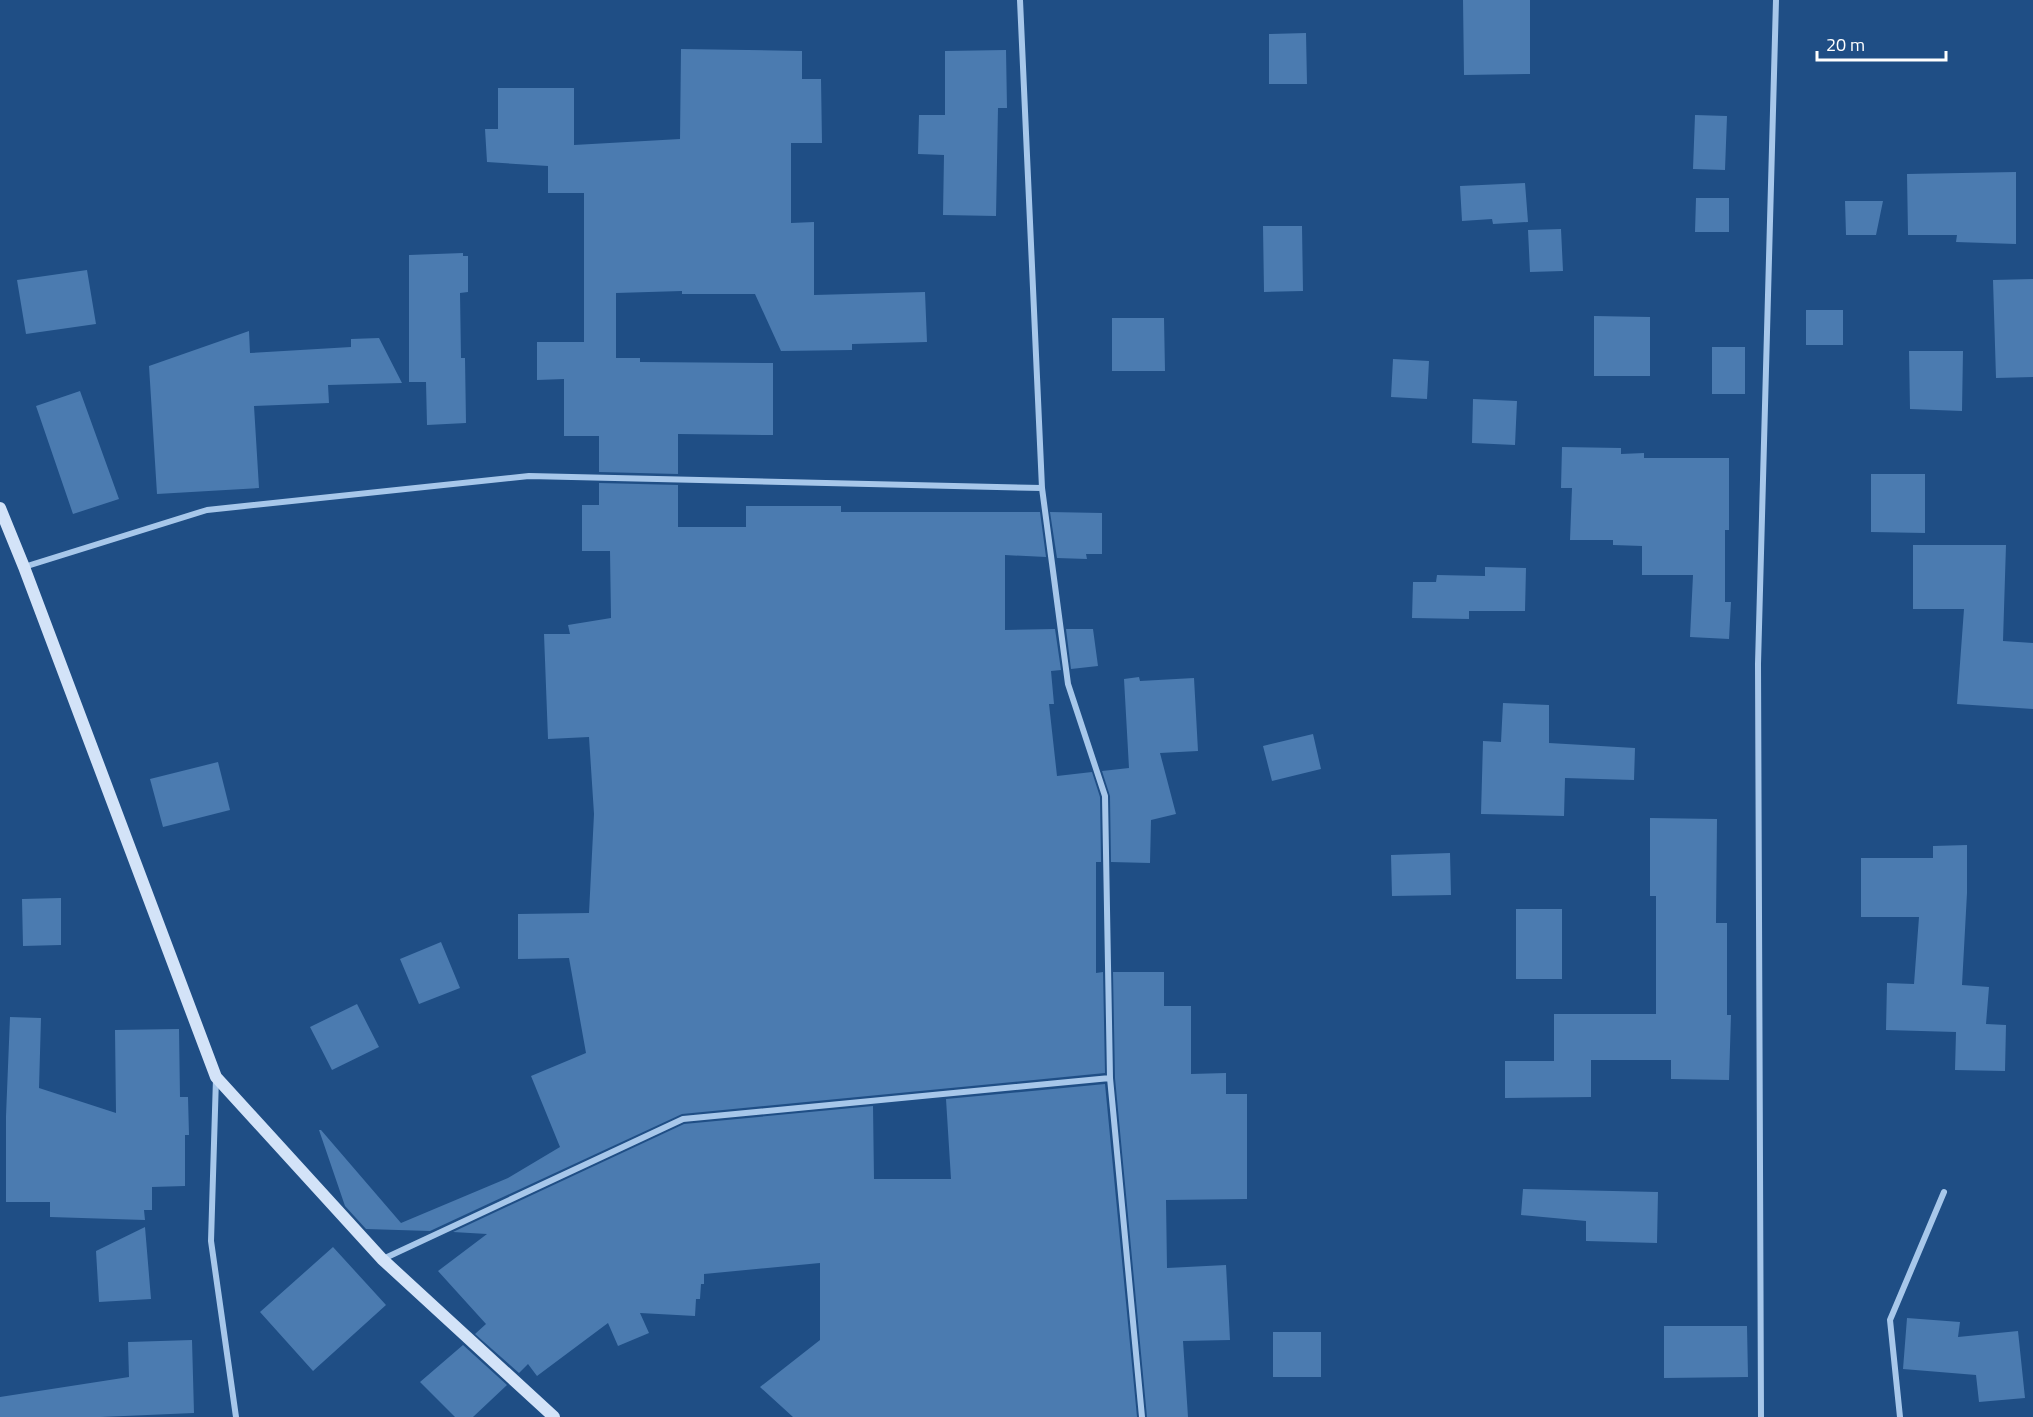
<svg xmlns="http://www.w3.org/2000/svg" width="2033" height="1417" viewBox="0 0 2033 1417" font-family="'Titillium Web',sans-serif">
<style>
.building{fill:#4b7bb0}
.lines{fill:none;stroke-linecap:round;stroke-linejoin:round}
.street{stroke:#a7c7ea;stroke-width:6}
.secondary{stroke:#d3e3f8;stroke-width:12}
</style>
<rect width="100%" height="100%" fill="#1f4e85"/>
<path class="building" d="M1463,0H1530V74L1464,75Z
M1306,33L1307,84H1269V34Z
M681,49L802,51V79H821L822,143H791V223L814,222V295L925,292L927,342L852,344V350L781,351L755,294H682V291L616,293V358H640V362L773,363V435L678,434V474L599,472V436H564V379L537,380V342H584V193H548V166L487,162L485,129H498V88H574V145L680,139Z
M1006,50L1007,108H998L996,216L943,215L944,155L918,154L919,115H945V51Z
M1695,115L1727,116L1725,170L1693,169Z
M2016,172V244L1956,242L1957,235H1908L1907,174Z
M1525,183L1528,222L1493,224L1492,219L1462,221L1460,186Z
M1696,198H1729V232H1695Z
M1845,201H1883L1876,235H1846Z
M1263,226H1302L1303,291L1264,292Z
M1561,229L1563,271L1530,272L1528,230Z
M463,253V256H468V292L460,293L461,358H465L466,423L427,425L426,382H409V255Z
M87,270L96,324L26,334L17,280Z
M2033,279V377L1996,378L1993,280Z
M1806,310H1843V345H1806Z
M1594,316L1650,317V376H1594Z
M1112,318H1164L1165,371H1112Z
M249,331L250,353L351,347V339L379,338L402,383L328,385L329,403L254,406L259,488L157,494L149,366Z
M1712,347H1745V394H1712Z
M1909,351H1963L1962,411L1910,409Z
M1393,359L1429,361L1427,399L1391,397Z
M80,391L119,499L73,514L36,406Z
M1473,399L1517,401L1515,445L1472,443Z
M1562,447L1621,448V454L1644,453V458H1729V530H1725V602H1731L1729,639L1690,637L1693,575H1642V546L1613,545V540H1570L1572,488H1561Z
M1871,474H1925V533L1871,532Z
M599,483L678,485V527H746V506H841V512H1040L1046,557L1005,555V630L1055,629L1061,670L1051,671L1054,704H1049L1057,776L1092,772L1100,797L1101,862H1096V973L1103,972L1105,1073L682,1114L430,1231L366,1229L345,1206L319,1130H321L401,1223L508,1178L560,1147L531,1076L586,1053L569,958L518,959V914L589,913L594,814L589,737L548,739L544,634H570L568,625L611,618L610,551H582V505H599Z
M1050,512L1102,513V554H1086L1087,559L1057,558Z
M1913,545H2006L2003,641L2033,643V709L1957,704L1964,609H1913Z
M1485,567L1526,568L1525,611H1469V619L1412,618L1413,582H1436L1437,575L1485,576Z
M1066,629H1093L1098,666L1071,669Z
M1139,677L1140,681L1194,678L1198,751L1160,753L1176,814L1151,820L1150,863L1111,862L1110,796L1102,771L1129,768L1124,679Z
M1503,703L1549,705V743L1635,748L1634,780L1565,778L1564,816L1481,814L1483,741L1501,742Z
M1313,734L1321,769L1272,781L1263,746Z
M218,762L230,810L163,827L150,779Z
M1650,818L1717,819L1716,923H1727V1015H1731L1729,1080L1671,1079V1060H1591V1097L1505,1098V1061H1554V1014H1656V896H1650Z
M1967,845V893L1962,985L1989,987L1986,1024L2006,1025L2005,1071L1955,1070L1956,1032L1886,1030L1887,983L1914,984L1919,917H1861V858H1933V846Z
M1450,853L1451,895L1392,896L1391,855Z
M61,898V945L23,946L22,899Z
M1516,909H1562V979H1516Z
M441,942L460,988L419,1004L400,959Z
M1113,972H1164V1006H1191V1074L1226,1073V1094H1247V1199L1166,1200L1167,1268L1226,1265L1230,1340L1183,1341L1188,1417H1147L1115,1078Z
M357,1004L379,1047L332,1070L310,1027Z
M10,1017L41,1018L39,1088L116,1113L115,1030L179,1029L180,1097H188L189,1135H185V1186L152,1187V1210H144L145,1220L50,1217V1202H6V1116Z
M1105,1084L1137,1417H793L760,1387L820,1340V1263L704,1274V1284H701L700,1299H696L695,1316L640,1313L649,1333L618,1346L608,1323L537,1376L528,1364L519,1373L475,1334L486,1324L438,1271L487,1234L453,1232L684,1124L873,1106L874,1179H951L946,1099Z
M1523,1189L1658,1192L1657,1243L1586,1241V1221L1521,1215Z
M145,1227L151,1299L99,1302L96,1251Z
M333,1247L386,1305L313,1371L260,1312Z
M1907,1318L1960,1322L1958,1337L2018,1331L2025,1398L1979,1402L1976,1375L1903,1369Z
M1664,1326H1747L1748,1377L1664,1378Z
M1273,1332H1321V1377H1273Z
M192,1340L194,1413L101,1417H0V1397L129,1377L128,1342Z
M463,1345L507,1385L473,1417H455L420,1382Z"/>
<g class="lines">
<path class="street" d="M1020,0L1042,488
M24,567L207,510L529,476L1042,488L1068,684L1105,796L1110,1078L1142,1417
M216,1078L211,1241L236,1417
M383,1259L683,1119L1110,1078
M1761,1417L1758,664L1776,0
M1900,1417L1890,1320L1944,1192"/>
<path class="secondary" d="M0,508L24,567L216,1077L382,1259L554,1417"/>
</g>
<path d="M1817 51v9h129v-9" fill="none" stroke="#ffffff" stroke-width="3"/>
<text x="1826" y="51" font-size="18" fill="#ffffff" stroke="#1f4e85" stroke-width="4.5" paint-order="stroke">20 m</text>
</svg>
